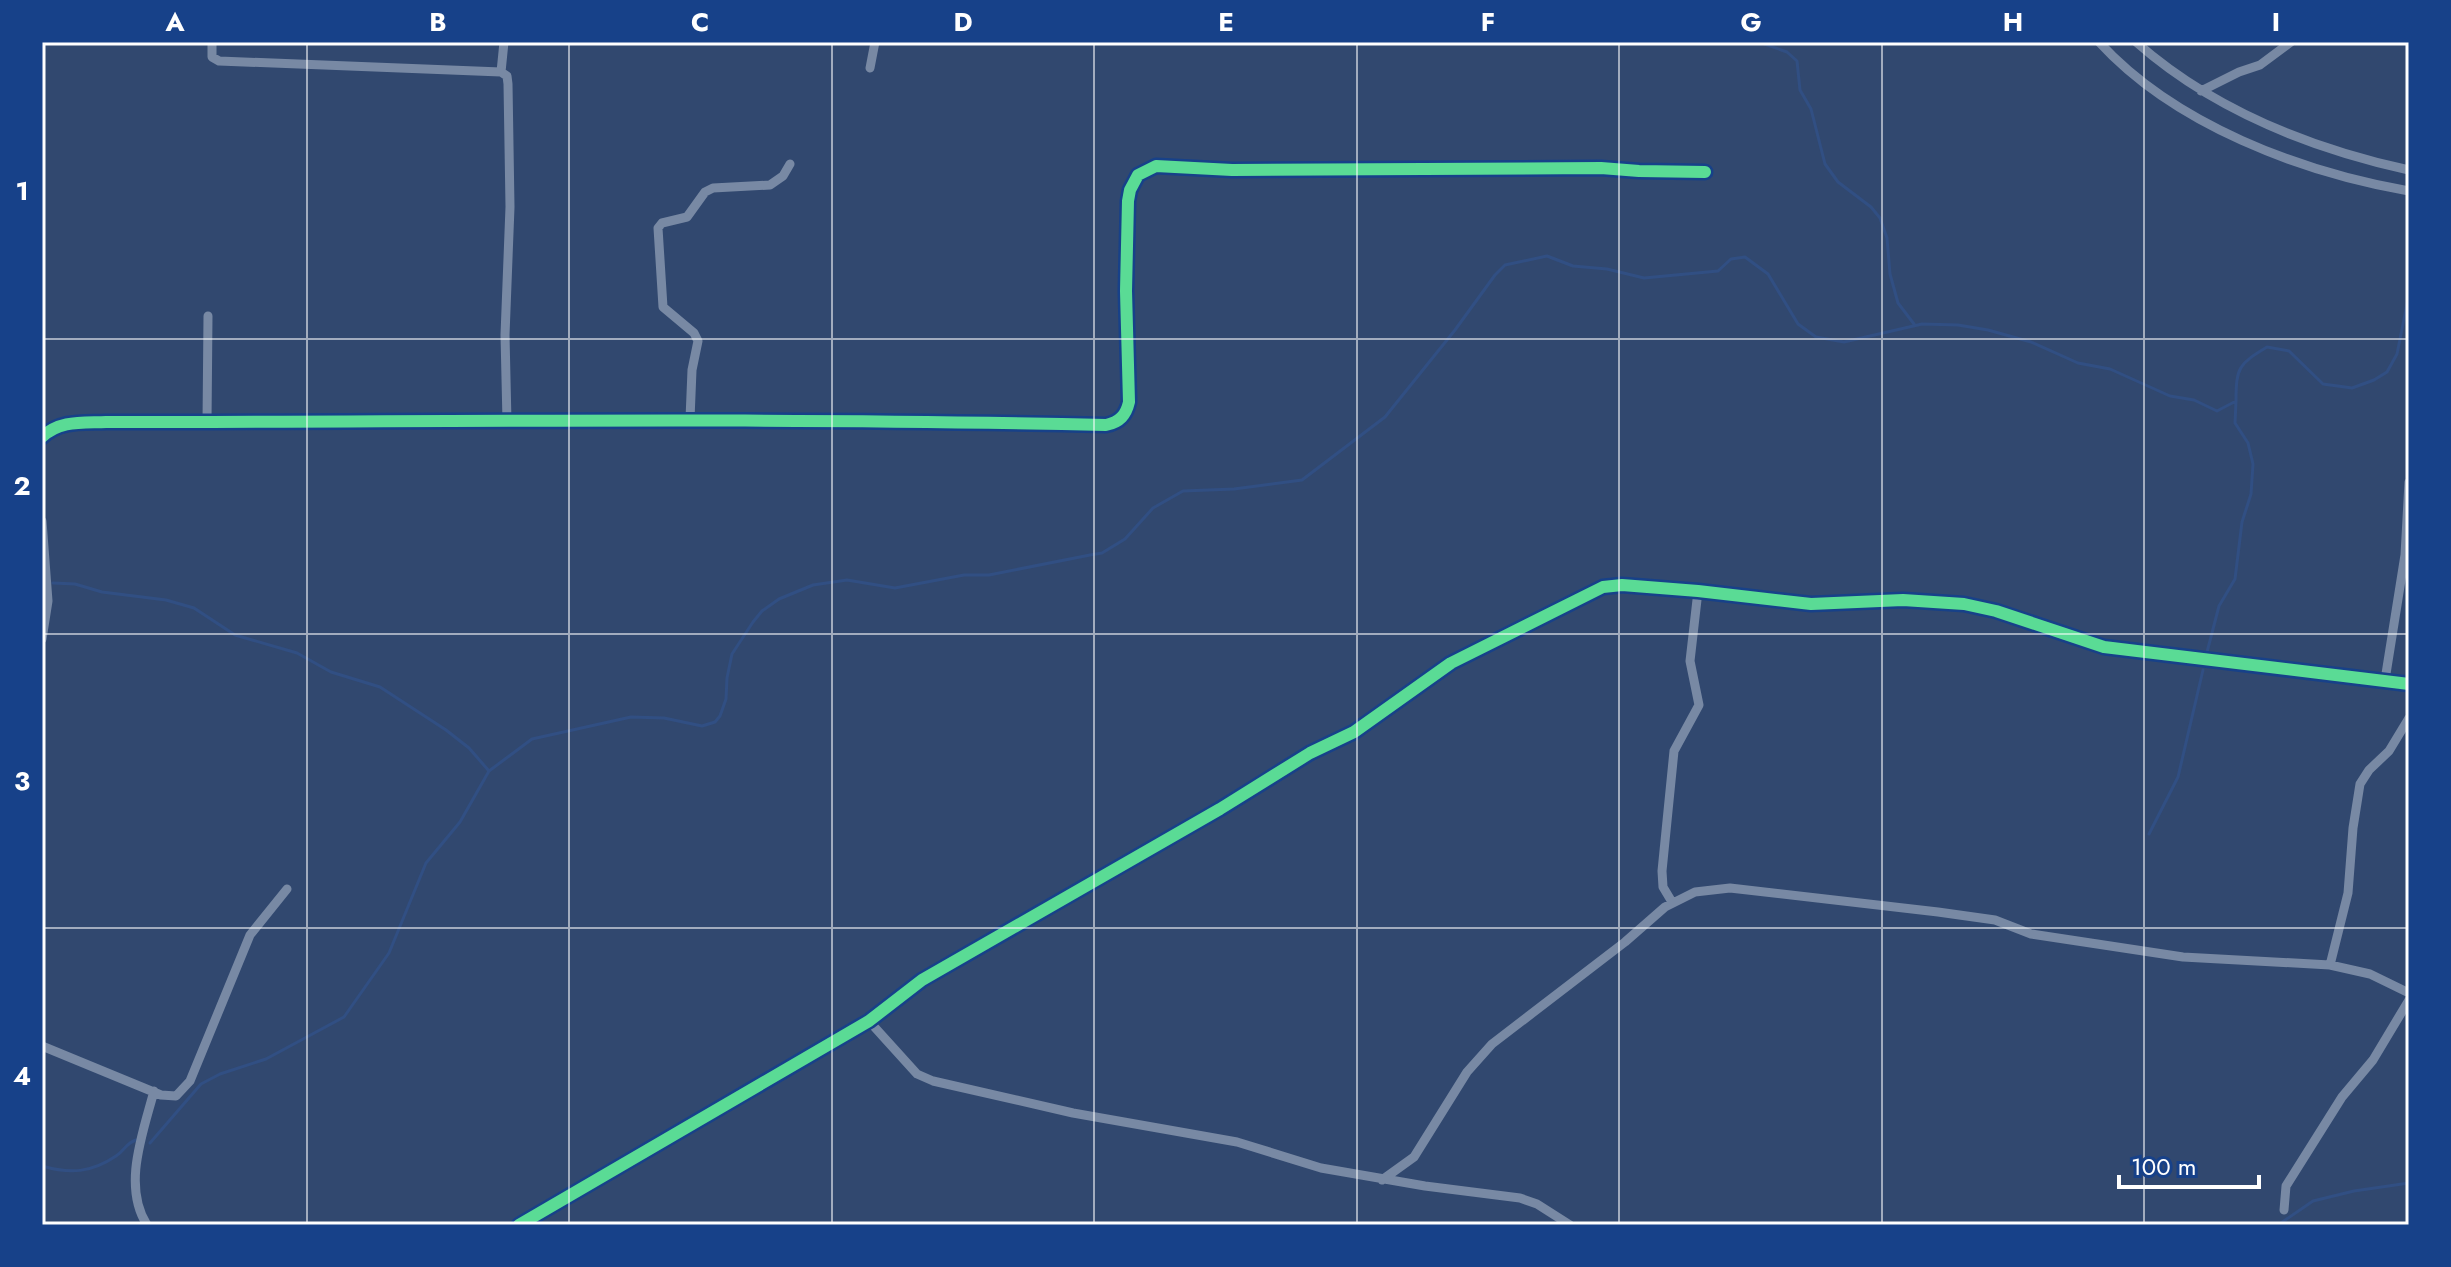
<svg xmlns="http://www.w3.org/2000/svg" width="2451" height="1267" viewBox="0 0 2451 1267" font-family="Jost,sans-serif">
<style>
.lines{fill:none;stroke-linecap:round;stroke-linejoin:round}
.stream{stroke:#314f83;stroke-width:3}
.minor{stroke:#7889a4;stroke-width:9}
.cycleway-casing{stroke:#174189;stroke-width:17}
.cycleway{stroke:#5adb95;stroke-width:12}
.grid{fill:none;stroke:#fff;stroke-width:2;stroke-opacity:0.55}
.neatline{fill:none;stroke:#fff;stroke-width:3}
.grid-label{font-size:26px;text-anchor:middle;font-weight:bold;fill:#fff}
</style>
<rect width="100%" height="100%" fill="#31486f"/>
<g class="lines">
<path class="stream" d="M1759,42L1787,52L1797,61L1800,90L1811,109L1825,164L1838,182L1871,207L1880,218L1887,238L1890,274L1898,303L1914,324
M53,583L75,584L102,592L166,600L194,608L235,635L297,653L331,672L380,687L446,730L469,748L489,771
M2206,656L2219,606L2235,579L2242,522L2251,494L2253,464L2248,443L2235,423L2236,401
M2149,834L2178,777L2203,670
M150,1143L201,1084L220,1074L266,1059L344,1017L389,953L426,863L460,822L489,771L532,739L631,717L664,718L702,726L715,722L720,716L726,699L727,678L732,654L753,622L762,611L779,599L813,585L847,580L895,588L964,575H989L1090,555L1102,553L1125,539L1153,508L1183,491L1234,489L1302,480L1385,417L1455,330L1495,275L1505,265L1547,256L1573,266L1607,269L1644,278L1718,271L1731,259L1745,257L1768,274L1798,324L1816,337L1844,342L1922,324L1958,325L1988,330L2031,342L2078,363L2110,369L2170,396L2194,400L2217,411L2236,401C2236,367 2239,364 2267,347L2289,351L2323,384L2352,388L2374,380L2387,372L2397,354L2409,294
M42,1166C70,1174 91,1173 116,1156C124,1151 126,1143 136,1140
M2278,1225L2313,1201L2354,1191L2409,1183"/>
<path class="minor" d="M212,42V57L219,61L501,72
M504,42L501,72L507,76L508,84L510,207L505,335L507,422
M2099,42C2175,125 2301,172 2409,191
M2136,42C2213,110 2309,148 2409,170
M870,68L875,42
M2201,91L2239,72L2260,65L2291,42
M690,419L692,370L698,341L694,333L663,307L658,228L662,223L687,217L705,192L713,188L770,185L783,176L790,164
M207,422L208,316
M42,437C60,420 82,423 106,422C439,422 773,417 1106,425C1120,422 1126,415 1129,402L1126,291L1128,201L1130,190L1138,175L1156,166L1232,170L1601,168L1639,171L1705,172
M42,521L48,601L42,639
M2385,680L2405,555L2409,482
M1672,902L1663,887L1662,871L1674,751L1699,705L1690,661L1698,591
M2330,965L2370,974L2409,993
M869,1021L917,1074L933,1081L1073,1113L1237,1142L1321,1168L1425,1186L1520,1198L1537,1204L1570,1225
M42,1046L161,1095L176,1096L190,1081L250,935L287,889
M1382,1180L1414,1157L1467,1072L1492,1044L1625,942L1665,907L1695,892L1730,888L1938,912L1995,920L2031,934L2183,957L2330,965L2348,893L2353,828L2360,784L2369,770L2389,751L2409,718
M2284,1210L2286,1186L2342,1097L2373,1060L2409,1000
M147,1225C122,1186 143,1133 154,1091
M519,1225L869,1021L922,980L1220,809L1310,753L1354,732L1451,663L1603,587L1622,585L1698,591L1811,604L1903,600L1964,604L1996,611L2104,647L2409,684"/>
<g class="cycleway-casing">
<path id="cycleway" d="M42,437C60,420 82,423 106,422C439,422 773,417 1106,425C1120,422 1126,415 1129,402L1126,291L1128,201L1130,190L1138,175L1156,166L1232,170L1601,168L1639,171L1705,172
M519,1225L869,1021L922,980L1220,809L1310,753L1354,732L1451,663L1603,587L1622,585L1698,591L1811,604L1903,600L1964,604L1996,611L2104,647L2409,684"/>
</g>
<use href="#cycleway" class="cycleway"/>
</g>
<path class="grid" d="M307,42V1225M569,42V1225M832,42V1225M1094,42V1225M1357,42V1225M1619,42V1225M1882,42V1225M2144,42V1225M42,339H2409M42,634H2409M42,928H2409"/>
<rect width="2451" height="1267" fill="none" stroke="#174189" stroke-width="88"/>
<path d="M2119 1175v12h140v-12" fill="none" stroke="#ffffff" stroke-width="4"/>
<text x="2131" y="1175" font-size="24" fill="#ffffff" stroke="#174189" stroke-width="6" paint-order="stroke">100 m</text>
<rect x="44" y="44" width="2363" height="1179" class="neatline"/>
<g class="grid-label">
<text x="175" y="31">A</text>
<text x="438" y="31">B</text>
<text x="700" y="31">C</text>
<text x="963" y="31">D</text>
<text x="1226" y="31">E</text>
<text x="1488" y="31">F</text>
<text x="1751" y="31">G</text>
<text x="2013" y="31">H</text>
<text x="2276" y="31">I</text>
<text x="22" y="200">1</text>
<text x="22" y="495">2</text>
<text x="22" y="790">3</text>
<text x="22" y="1085">4</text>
</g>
</svg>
